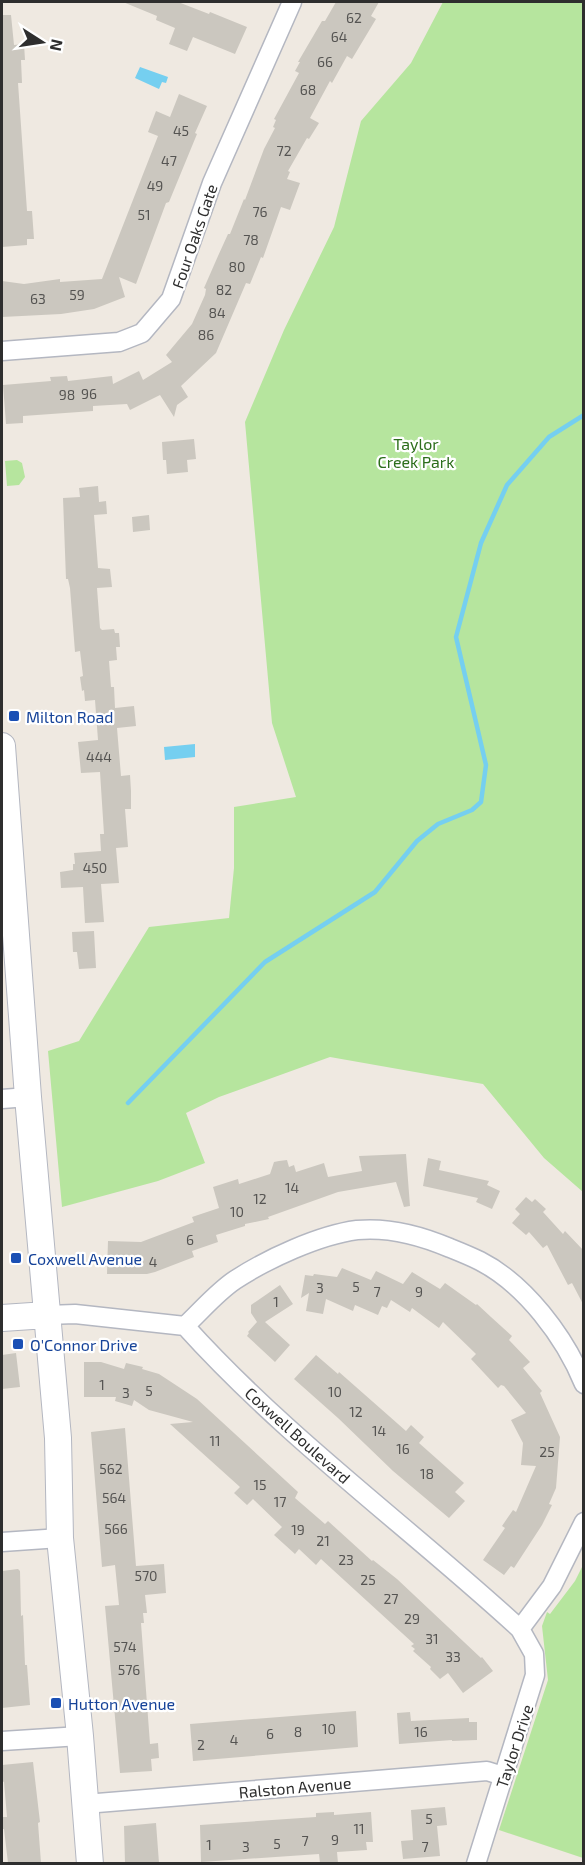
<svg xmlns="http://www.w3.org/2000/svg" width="585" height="1865" viewBox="0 0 585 1865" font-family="'Exo 2',sans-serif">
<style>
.green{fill:#b6e59e}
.water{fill:#75cff0}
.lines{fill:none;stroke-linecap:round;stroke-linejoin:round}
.stream{stroke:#75cff0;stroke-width:4.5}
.building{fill:#cbc7bf}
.minor-casing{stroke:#b4b7c1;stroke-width:21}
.secondary-casing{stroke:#b4b7c1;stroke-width:28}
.minor{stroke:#fff;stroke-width:18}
.secondary{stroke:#fff;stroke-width:26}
.transit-dot{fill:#1a4fb4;stroke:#fff;stroke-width:2}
.labels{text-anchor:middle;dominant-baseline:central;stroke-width:4.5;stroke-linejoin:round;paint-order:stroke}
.number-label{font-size:14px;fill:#555452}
.street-label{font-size:16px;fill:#2e2e2e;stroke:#fff}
.park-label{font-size:16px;fill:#2c6e1b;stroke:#fff}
.transit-label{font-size:16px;fill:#164399;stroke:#fff;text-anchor:start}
</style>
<rect width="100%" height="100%" fill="#efe9e1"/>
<path class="green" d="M443,2H583V1192L544,1158L483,1084L330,1057L219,1097L186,1113L205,1163L158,1181L62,1207L48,1051L79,1041L149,927L229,918L234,868V807L296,797L272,723L245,422L284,330L334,227L361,121L411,63Z
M17,460L22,463L25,477L19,485L7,486L5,461Z
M583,1565V1858L499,1830L548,1680L542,1626L547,1612L550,1614L575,1581Z"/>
<path class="water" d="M140,67L168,77L166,83L162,82L159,89L135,78Z
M195,744V757L165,760L164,747Z"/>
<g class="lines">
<path class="stream" d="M128,1103L265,962L375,892L417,841L438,824L472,810L481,802L486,765L456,637L481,543L507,485L549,437L584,415"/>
</g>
<path class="building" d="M123,2H178L209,14L210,12L247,27L235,54L193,37L187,51L169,44L175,28L156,20L157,16Z
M336,2H379L371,16L376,19L352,59L347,56L332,83L330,81L310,118L319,123L309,139L307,138L288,171L290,172L287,179L300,183L290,210L281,207L263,258L261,257L250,284L246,283L216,353L181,386L188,397L177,405L174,417L160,395L130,410L127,404L93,406V411L23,416V423L6,424L3,385L51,381L50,377L67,376L68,381L112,376L113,384L139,371L143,380L172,362L166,355L192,324L205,295L206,289L204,288L218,256L228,234H230L244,199L245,200L264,149L275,128L273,127L276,120L274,119L299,73L295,71L300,62H298L322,21H325Z
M2,15H11L14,45L24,44L25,60H21L22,83H18L27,211H32L34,239H27V245L2,247Z
M179,94L207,106L195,133L197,134L169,202L166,203L136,284L119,277L125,297L94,309L61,314L2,317V281L24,284L60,279V282L102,279L158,136L148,132L156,111L170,117Z
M194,439L196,459L187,460L188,472L167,474L166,460H163L162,442Z
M98,486L99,502L106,501L107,514L94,515L98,568L110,569L112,587L97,588L100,628L102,630L114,629L115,633H119L120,647H116L117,660L109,661L111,687H114L115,708L134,706L136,726L117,728L121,776L130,775L131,791V809H125L128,847L116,848L119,883L101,884L104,922L85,923L83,887L61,888L60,872L73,870V864H75L74,853L101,851L100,834H104L100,772L81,773L78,742L98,740L95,700L85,701L84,690L82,691L80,677L83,676L80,651L75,652L70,588L68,579H66L63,498L80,497L79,488Z
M149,515L150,530L133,532L132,517Z
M94,931L96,968L79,969L77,952H73L72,932Z
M406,1154L410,1206L404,1207L396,1182L338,1192L268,1217L269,1219L245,1224V1226L216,1235L218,1242L192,1251L194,1257L155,1272L147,1274H107L108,1241L141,1242L194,1222L192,1217L219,1208L213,1187L238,1179L239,1184L270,1174L274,1162L279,1161L287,1160L289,1167L294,1165L296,1172L324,1163L328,1177L362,1171L359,1156Z
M428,1158L441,1161L439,1170L489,1181L487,1185L500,1191L492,1209L476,1202L478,1198L423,1186Z
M526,1197L532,1202L535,1199L546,1209L543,1212L563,1234L565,1231L584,1251V1306L572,1283L568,1285L547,1245L543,1248L529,1232L526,1235L512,1223L520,1214L515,1209Z
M342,1268L371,1280L376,1271L403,1284L412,1272L440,1289L445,1283L476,1305L477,1304L491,1317L512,1336L509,1340L530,1362L523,1368L542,1391L540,1393L560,1437L556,1488L549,1504L552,1505L542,1525L514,1568L511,1566L504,1575L483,1560L505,1528L502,1526L513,1510L516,1512L536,1466L521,1465L523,1443L511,1420L526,1413L504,1386L501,1385L498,1388L471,1359L476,1354L443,1322L439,1328L412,1308L410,1312L391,1300L387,1308L382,1306L378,1315L355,1305L353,1311L326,1299L323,1314L306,1311L309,1293L301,1298L305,1275L313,1276L314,1274L337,1277Z
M280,1285L293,1304L265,1322L290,1345L275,1362L247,1336L249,1333L248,1332L257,1322L251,1313V1305Z
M16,1353L20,1387L2,1389V1355Z
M316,1355L338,1374L339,1372L406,1431L411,1425L424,1437L419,1443L464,1483L455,1492L465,1501L449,1518L393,1471L338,1418L294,1379Z
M84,1362H101L124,1369L126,1363L143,1367L142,1369L159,1374L197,1399L298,1492L295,1498L325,1524L328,1521L372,1561L373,1560L397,1579L481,1658L482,1657L493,1671L463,1693L448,1673L440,1679L430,1669L431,1667L413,1651L415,1649L411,1646L414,1644L321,1559L316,1565L299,1549L295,1554L274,1535L282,1527L253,1499L247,1505L234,1493L240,1487L170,1424L193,1422L149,1410L134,1400L132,1406L115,1401L116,1397H84Z
M125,1428L136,1566L164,1564L166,1593L145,1595L147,1613H143L144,1623H141L150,1744L158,1743L159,1758L151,1759L152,1771L120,1773L105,1606L119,1605L115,1565L102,1567L91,1432Z
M18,1569L20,1571L21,1616L23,1615L25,1665H27L30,1705L2,1708V1571Z
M356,1711L358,1747L193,1761L190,1724Z
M410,1712L411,1721L469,1718V1722H477V1740L452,1741V1740L399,1744L397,1713Z
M33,1762L40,1822L38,1823L41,1863H8L4,1829H2V1817H7L4,1782L2,1781V1765Z
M445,1807L447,1825L437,1826L440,1856L403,1859L401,1841L413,1840L411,1810Z
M334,1812V1815L371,1812L373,1842H366L367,1850L337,1852L338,1863H320L319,1854L201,1862L200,1825L316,1817V1813Z
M156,1823L159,1863H125L124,1826Z"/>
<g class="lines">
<g class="minor-casing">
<path id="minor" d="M2,351L119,342L142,333L171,299L212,183L292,2
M2,1099L28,1097
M47,1315L75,1314L185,1326C286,1438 409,1527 520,1629L534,1654L535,1675L476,1864
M185,1326C201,1311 217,1292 235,1280C267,1259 319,1235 357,1230C388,1227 422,1236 450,1248C460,1252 470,1256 480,1261C525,1284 565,1337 584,1384
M2,1542L60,1538
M520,1629L552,1586L584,1522
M2,1741L80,1736
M85,1804L487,1771L503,1776"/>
</g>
<g class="secondary-casing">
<path id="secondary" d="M2,746L28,1097L58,1438L60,1538L80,1736L90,1864
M2,1318L47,1315"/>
</g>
<use href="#minor" class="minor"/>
<use href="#secondary" class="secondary"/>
</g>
<g class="transit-dot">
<rect x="8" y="710" width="12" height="12" rx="3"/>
<rect x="10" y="1252" width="12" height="12" rx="3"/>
<rect x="12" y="1338" width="12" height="12" rx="3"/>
<rect x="50" y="1697" width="12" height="12" rx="3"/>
</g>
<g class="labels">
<g class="number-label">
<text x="354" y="17">62</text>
<text x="339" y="36">64</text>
<text x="325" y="61">66</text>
<text x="308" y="89">68</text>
<text x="181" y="130">45</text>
<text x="284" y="150">72</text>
<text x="169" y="160">47</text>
<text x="155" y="185">49</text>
<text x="260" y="211">76</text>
<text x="144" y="214">51</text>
<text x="251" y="239">78</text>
<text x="237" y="266">80</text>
<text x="224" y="289">82</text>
<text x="77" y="294">59</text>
<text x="38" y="298">63</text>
<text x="217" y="312">84</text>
<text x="206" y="334">86</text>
<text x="89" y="393">96</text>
<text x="67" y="394">98</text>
<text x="99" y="756">444</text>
<text x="95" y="867">450</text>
<text x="292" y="1187">14</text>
<text x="260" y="1198">12</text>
<text x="237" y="1211">10</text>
<text x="190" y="1239">6</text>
<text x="153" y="1261">4</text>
<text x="356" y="1286">5</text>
<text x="320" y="1287">3</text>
<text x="377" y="1291">7</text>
<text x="419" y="1291">9</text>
<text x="276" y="1301">1</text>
<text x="102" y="1384">1</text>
<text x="149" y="1390">5</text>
<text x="335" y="1391">10</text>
<text x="126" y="1392">3</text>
<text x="356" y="1411">12</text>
<text x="379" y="1430">14</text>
<text x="215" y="1440">11</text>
<text x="403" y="1448">16</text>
<text x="547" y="1451">25</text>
<text x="111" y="1468">562</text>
<text x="427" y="1473">18</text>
<text x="260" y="1484">15</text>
<text x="114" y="1497">564</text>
<text x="280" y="1501">17</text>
<text x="116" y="1528">566</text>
<text x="298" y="1529">19</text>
<text x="323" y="1540">21</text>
<text x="346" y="1559">23</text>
<text x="146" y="1575">570</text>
<text x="368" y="1579">25</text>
<text x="391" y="1598">27</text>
<text x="412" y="1618">29</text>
<text x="432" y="1638">31</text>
<text x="125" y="1646">574</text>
<text x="453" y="1656">33</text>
<text x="129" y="1669">576</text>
<text x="329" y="1728">10</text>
<text x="298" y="1731">8</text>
<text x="421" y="1731">16</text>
<text x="270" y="1733">6</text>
<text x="234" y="1739">4</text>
<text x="201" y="1744">2</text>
<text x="429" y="1818">5</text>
<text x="359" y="1828">11</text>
<text x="335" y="1839">9</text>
<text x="305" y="1840">7</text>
<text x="277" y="1843">5</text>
<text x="209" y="1844">1</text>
<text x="246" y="1846">3</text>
<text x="425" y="1846">7</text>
</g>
<g class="street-label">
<text transform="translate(194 236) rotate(-71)">Four Oaks Gate</text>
<text transform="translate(298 1435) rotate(42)">Coxwell Boulevard</text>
<text transform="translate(514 1746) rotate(-72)">Taylor Drive</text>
<text transform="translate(295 1787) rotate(-5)">Ralston Avenue</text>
</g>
<g class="park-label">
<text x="416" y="443">Taylor<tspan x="416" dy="18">Creek Park</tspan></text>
</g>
<g class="transit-label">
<text x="26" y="716">Milton Road</text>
<text x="28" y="1258">Coxwell Avenue</text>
<text x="30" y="1344">O'Connor Drive</text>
<text x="68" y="1703">Hutton Avenue</text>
</g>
</g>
<rect width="585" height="1865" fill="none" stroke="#2e2e2e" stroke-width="6"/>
<g transform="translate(42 42) rotate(102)" stroke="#ffffff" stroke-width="4.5" paint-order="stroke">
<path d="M0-4.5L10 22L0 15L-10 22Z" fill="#2e2e2e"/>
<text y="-9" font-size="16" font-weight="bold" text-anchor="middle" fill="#2e2e2e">N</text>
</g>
</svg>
